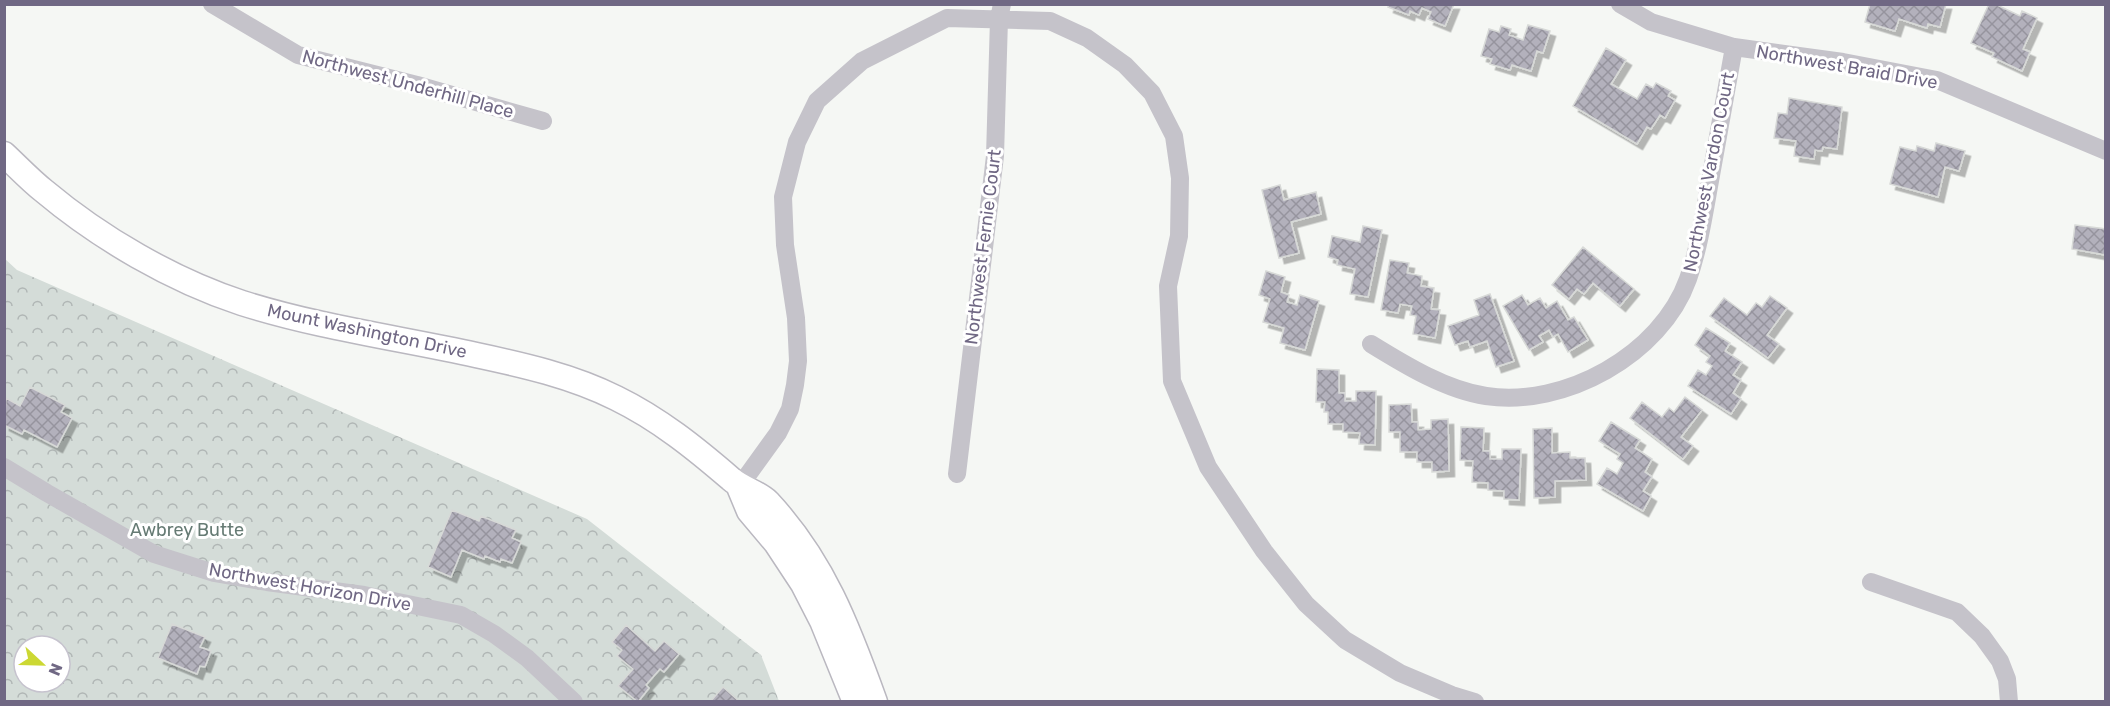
<svg xmlns="http://www.w3.org/2000/svg" width="2110" height="706" viewBox="0 0 2110 706" font-family="Rubik,sans-serif">
<style>
.forest{fill:url(#forest-crowns);fill-rule:evenodd}
.building{fill:url(#building-cross-hatch);stroke:#d7d9d7;stroke-width:1.5;filter:url(#shadow)}
.lines{fill:none;stroke-linecap:round;stroke-linejoin:round}
.secondary-casing{stroke:#bab8c0;stroke-width:27}
.street{stroke:#c5c3ca;stroke-width:18}
.secondary{stroke:#fff;stroke-width:24}
.labels{text-anchor:middle;dominant-baseline:central;stroke-width:6;stroke-linejoin:round;paint-order:stroke}
.street-label{font-size:18px;fill:#706884;stroke:#fff}
.park-label{font-size:18px;fill:#667b74;stroke:#fff}
</style>
<defs>
<pattern id="forest-crowns" width="20" height="18" patternUnits="userSpaceOnUse" patternTransform="scale(1.5)"><rect width="20" height="18" fill="#d4dcd8"/><path d="M2 6a3 3 0 1 1 6 0M12 15a3 3 0 1 1 6 0" fill="none" stroke="#b0b6b5"/></pattern>
<pattern id="building-cross-hatch" width="8" height="8" patternUnits="userSpaceOnUse" patternTransform="scale(1.5)"><rect width="8" height="8" fill="#b3b1bc"/><path d="M0 0l8 8M0 8l8-8" fill="none" stroke="#96949e"/></pattern>
<filter id="shadow"><feDropShadow dx="5.5" dy="5.5" stdDeviation="0" flood-color="#0004"/></filter>
</defs>
<rect width="100%" height="100%" fill="#f5f7f4"/>
<path class="forest" d="M4,258L17,270L587,519L761,655L779,701H5ZM24,646H60V682H24Z"/>
<path class="building" d="M1389,4H1454L1445,26L1428,19L1431,12L1422,8L1419,15L1410,11L1409,15L1388,7Z
M1870,4H1946L1940,27L1928,24L1927,28L1899,19L1895,31L1865,22Z
M1989,4H1995L2020,16L2022,11L2037,18L2023,49L2030,52L2022,71L1992,57L1994,53L1971,43Z
M1528,25L1550,31L1543,53L1537,51L1531,71L1512,65L1510,70L1490,64L1492,59L1481,56L1489,29L1499,32L1501,26L1511,29L1509,35L1523,40Z
M1606,48L1626,60L1611,84L1637,99L1646,84L1653,88L1656,83L1671,91L1668,96L1675,100L1665,118L1660,115L1651,129L1647,127L1637,144L1573,106Z
M1789,98L1842,107L1837,149L1823,147L1822,151L1815,150L1814,159L1794,156L1796,141L1774,138L1778,113L1787,114Z
M1936,143L1965,151L1959,171L1945,167L1938,197L1890,184L1900,147L1916,151L1917,146L1934,151Z
M1280,185L1284,200L1316,192L1321,214L1291,222L1299,253L1279,258L1262,190Z
M2075,225L2106,229V255L2072,249Z
M1363,226L1382,230L1368,297L1350,294L1355,269L1337,265L1338,260L1328,257L1332,236L1360,242Z
M1583,247L1634,289L1620,306L1593,283L1584,294L1577,289L1569,299L1552,285Z
M1390,260L1409,263L1407,273L1422,276L1421,286L1434,288L1431,309L1440,310L1435,338L1413,334L1416,316L1410,315L1412,306L1400,304L1398,313L1381,310Z
M1266,271L1285,277L1281,292L1289,295L1287,302L1297,305L1300,295L1319,301L1305,350L1280,343L1284,328L1263,322L1270,299L1259,295Z
M1490,294L1514,361L1496,367L1487,341L1470,347L1468,341L1455,345L1448,326L1479,315L1474,300Z
M1522,295L1528,305L1540,298L1546,308L1557,301L1568,320L1574,317L1588,340L1568,352L1558,334L1553,337L1549,330L1539,336L1543,342L1529,350L1503,306Z
M1770,296L1787,308L1767,335L1779,344L1768,358L1710,316L1724,298L1747,315L1756,303L1762,307Z
M1706,328L1730,343L1725,351L1742,362L1733,375L1741,380L1733,393L1741,399L1731,414L1688,386L1698,370L1706,375L1712,366L1706,362L1710,356L1695,345Z
M1317,369L1339,370V393H1345V401H1356V391H1376L1375,445L1359,444L1360,433L1343,432V424H1328V412H1324L1325,402H1316Z
M30,387L65,405L61,412L72,418L57,447L24,430L22,434L4,425L6,398L20,406Z
M1685,397L1702,410L1681,437L1693,446L1683,459L1630,418L1642,402L1662,417L1669,408L1674,412Z
M1411,404L1412,422H1418V430L1431,429V420L1448,419L1449,471L1432,472V462H1417V452H1400V432H1389V405Z
M1611,422L1640,440L1635,448L1652,459L1645,472L1652,477L1643,491L1651,496L1643,511L1597,484L1607,468L1617,474L1623,463L1617,459L1620,454L1599,441Z
M1461,427L1484,428L1483,451H1490V459H1502V449H1521L1519,500L1504,499V491L1488,490V483L1472,482L1473,461L1460,460Z
M1552,428V453L1570,452V458H1585L1586,480L1555,481V497L1534,498L1533,429Z
M452,510L479,521L481,516L516,530L512,538L521,542L512,563L501,559L500,562L485,556L484,559L462,550L451,577L428,567Z
M172,624L205,637L200,647L211,651L205,667L200,666L197,674L158,658Z
M626,625L655,651L664,641L679,654L664,672L660,669L646,685L649,688L638,702L618,686L633,669L617,656L622,650L612,642Z
M723,687L740,702H710Z"/>
<g class="lines">
<g class="secondary-casing">
<path id="secondary" d="M4,154C17,166 30,180 44,191C100,238 172,280 242,303C318,327 398,338 476,355C523,365 572,376 616,398C659,419 695,448 731,479C742,489 758,492 768,502C823,561 848,627 875,702
M739,487L749,511L776,543L803,584L822,621L855,702"/>
</g>
<path class="street" d="M212,4L298,55L417,85L543,121
M1620,4L1651,22L1734,47L1843,62L1937,80L2106,151
M1371,344C1405,365 1446,390 1486,396C1564,408 1661,355 1688,279C1699,248 1704,214 1710,181C1718,137 1726,92 1734,47
M4,467L47,493L154,554L214,573L267,582L364,595L461,615L494,634L527,658L574,702
M957,474L995,156L999,19L1002,4
M739,487L778,433L790,409L795,385L798,361L796,318L785,245L783,197L797,142L817,101L862,61L947,18L1050,21L1087,38L1125,65L1152,93L1174,136L1180,178L1179,236L1168,286L1172,381L1208,467L1264,551L1306,604L1345,640L1400,673L1452,695L1475,702
M1871,582L1957,612L1982,636L2000,661L2007,679L2009,702"/>
<use href="#secondary" class="secondary"/>
</g>
<g class="labels">
<g class="street-label">
<text transform="translate(1847 67) rotate(10)">Northwest Braid Drive</text>
<text transform="translate(408 84) rotate(15)">Northwest Underhill Place</text>
<text transform="translate(1709 172) rotate(-79)">Northwest Vardon Court</text>
<text transform="translate(983 247) rotate(-83)">Northwest Fernie Court</text>
<text transform="translate(367 331) rotate(12)">Mount Washington Drive</text>
<text transform="translate(310 587) rotate(10)">Northwest Horizon Drive</text>
</g>
<g class="park-label">
<text x="187" y="530">Awbrey Butte</text>
</g>
</g>
<rect width="2110" height="706" fill="none" stroke="#706884" stroke-width="12"/>
<g transform="translate(42 664) rotate(112)"><circle r="28" fill="#ffffff" stroke="#c6c3ce" stroke-width="1.5"/>
<path d="M0-4.5L10 22L0 15L-10 22Z" fill="#ccd833"/>
<text y="-9" font-size="16" font-weight="bold" text-anchor="middle" fill="#706884">N</text>
</g>
</svg>
